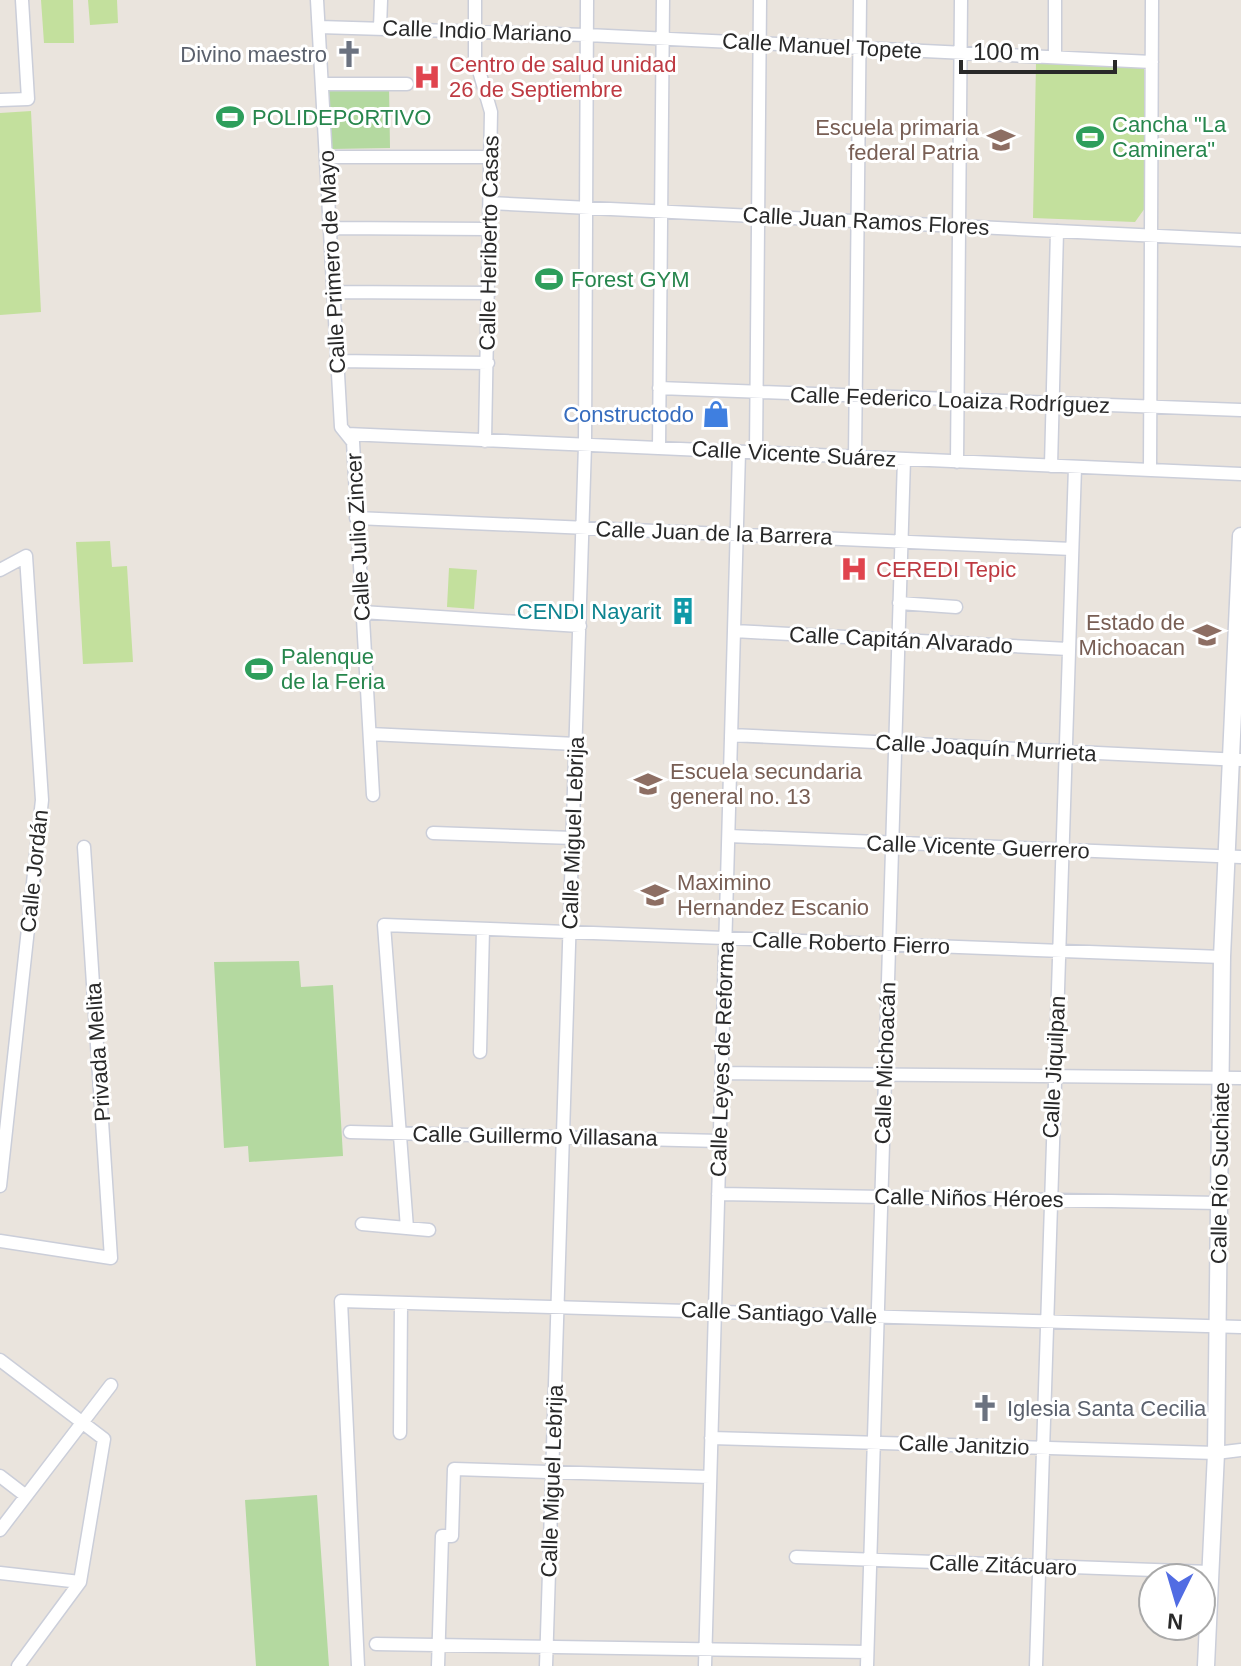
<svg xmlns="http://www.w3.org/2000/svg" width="1241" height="1666" viewBox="0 0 1241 1666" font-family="Arial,sans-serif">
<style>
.green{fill:#b4d9a0}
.pitch{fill:#c3e09d}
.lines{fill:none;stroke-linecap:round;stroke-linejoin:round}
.minor-casing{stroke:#cbced9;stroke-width:15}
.secondary-casing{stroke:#cbced9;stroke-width:19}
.minor{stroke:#fff;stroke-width:12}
.secondary{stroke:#fff;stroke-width:16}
.labels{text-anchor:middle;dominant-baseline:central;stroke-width:6;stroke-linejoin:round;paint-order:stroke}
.street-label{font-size:22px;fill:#292929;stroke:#fff}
.worship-label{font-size:22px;fill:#5b616d;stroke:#fff;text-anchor:end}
.health-label{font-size:22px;fill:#be3a42;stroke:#fff;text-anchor:start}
.leisure-label{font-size:22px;fill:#27864d;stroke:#fff;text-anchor:start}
.education-label{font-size:22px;fill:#785e54;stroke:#fff;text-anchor:end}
.shop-label{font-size:22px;fill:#366cbe;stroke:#fff;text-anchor:end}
.culture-label{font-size:22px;fill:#0d838f;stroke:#fff;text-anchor:end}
</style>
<rect width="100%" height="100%" fill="#eae4dd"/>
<path class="green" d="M328,86H389L390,148L331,149Z
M299,961L301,987L333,985L343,1156L249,1162L248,1146L224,1148L214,962Z
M317,1495L329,1666H256L245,1500Z"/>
<path class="pitch" d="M41,0H73L74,43H44Z
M88,0H117L118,23L90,25Z
M1036,63L1144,66L1145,208L1135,222L1033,218Z
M31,111L41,312L0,315V113Z
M110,541L112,567L127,566L133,662L83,664L76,542Z
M449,568L477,570L474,609L447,607Z"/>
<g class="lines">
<g class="minor-casing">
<path id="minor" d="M317,0L341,427L353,442L373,795
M475,0V57L491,112L485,441
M319,27L587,35L1152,62
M380,28L381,0
M1055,57V0
M322,84H407
M0,100L28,99L22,0
M326,157H490
M490,203L1241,240
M330,228L489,229
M333,292L489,293
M337,361L488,363
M659,388L1241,410
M347,434L1241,474
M659,448L663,0
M756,453L760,0
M855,457L860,0
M957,462L961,0
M1051,466L1057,231
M1150,470L1152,0
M356,518L1072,549
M0,570L26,556L42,800L0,1186
M899,603L956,607
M362,612L580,626
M734,631L1068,649
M370,734L576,744
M731,735L1241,760
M433,833L573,838
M729,836L1241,857
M480,1052L483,929
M722,1073L1241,1078
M350,1132L720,1141
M718,1194L1219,1203
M362,1224L429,1230
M407,1228L384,925L1222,957
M0,1241L111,1258L84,847
M0,1360L104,1439L80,1582L18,1666
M400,1433L401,1303
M711,1438L1216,1453L1241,1450
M0,1476L26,1496
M0,1530L111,1385
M796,1557L1210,1572
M0,1573L80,1582
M376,1644L867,1652
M358,1666L341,1301L1241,1327
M438,1666L442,1536H452L454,1469L710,1477
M546,1666L585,445L587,0
M705,1666L739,452
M867,1666L904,459
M1036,1666L1075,467"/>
</g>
<g class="secondary-casing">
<path id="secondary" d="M1206,1666L1216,1453L1222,957L1241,536"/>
</g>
<use href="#minor" class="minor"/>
<use href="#secondary" class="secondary"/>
</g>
<defs>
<g id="church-bare" transform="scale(2.16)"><path d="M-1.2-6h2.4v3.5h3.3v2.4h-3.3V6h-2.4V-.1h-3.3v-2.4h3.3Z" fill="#6b7280" stroke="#fff" stroke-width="2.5" paint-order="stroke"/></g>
<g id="hospital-bare" transform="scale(2.16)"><path d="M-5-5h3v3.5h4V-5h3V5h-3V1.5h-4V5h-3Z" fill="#e0444e" stroke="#fff" stroke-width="2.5" paint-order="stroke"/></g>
<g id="stadium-bare" transform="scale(2.16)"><path d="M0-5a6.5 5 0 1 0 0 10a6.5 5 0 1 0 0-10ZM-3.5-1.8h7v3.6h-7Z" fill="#2e9e5b" stroke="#fff" stroke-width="2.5" paint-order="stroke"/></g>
<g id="school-bare" transform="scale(2.16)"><path d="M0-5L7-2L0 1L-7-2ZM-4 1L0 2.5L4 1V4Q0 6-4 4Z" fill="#8d6e63" stroke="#fff" stroke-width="2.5" paint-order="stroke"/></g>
<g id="shop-bare" transform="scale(2.16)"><path d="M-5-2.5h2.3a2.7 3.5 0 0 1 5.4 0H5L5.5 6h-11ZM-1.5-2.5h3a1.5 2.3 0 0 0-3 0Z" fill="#3f7fe0" stroke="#fff" stroke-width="2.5" paint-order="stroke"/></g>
<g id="building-bare" transform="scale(2.16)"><path d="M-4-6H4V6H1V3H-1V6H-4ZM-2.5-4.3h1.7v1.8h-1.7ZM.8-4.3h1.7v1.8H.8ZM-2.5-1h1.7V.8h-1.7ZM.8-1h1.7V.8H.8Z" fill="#0f9aa8" stroke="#fff" stroke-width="2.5" paint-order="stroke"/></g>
</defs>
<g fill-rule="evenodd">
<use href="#church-bare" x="349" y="54"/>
<use href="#hospital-bare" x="427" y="77"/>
<use href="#stadium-bare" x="230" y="117"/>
<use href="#stadium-bare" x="1090" y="137"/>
<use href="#school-bare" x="1001" y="140"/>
<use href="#stadium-bare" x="549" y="279"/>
<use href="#shop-bare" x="716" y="414"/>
<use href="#hospital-bare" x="854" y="569"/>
<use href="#building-bare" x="683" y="611"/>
<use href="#school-bare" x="1207" y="635"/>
<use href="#stadium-bare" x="259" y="669"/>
<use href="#school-bare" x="648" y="784"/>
<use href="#school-bare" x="655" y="895"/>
<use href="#church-bare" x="985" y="1408"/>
</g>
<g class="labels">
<g class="street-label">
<text transform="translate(477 31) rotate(2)">Calle Indio Mariano</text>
<text transform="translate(822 46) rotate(3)">Calle Manuel Topete</text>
<text transform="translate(866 221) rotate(3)">Calle Juan Ramos Flores</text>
<text transform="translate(489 243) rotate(-89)">Calle Heriberto Casas</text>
<text transform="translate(332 262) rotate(-93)">Calle Primero de Mayo</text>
<text transform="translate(950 400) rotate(2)">Calle Federico Loaiza Rodríguez</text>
<text transform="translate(794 454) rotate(3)">Calle Vicente Suárez</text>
<text transform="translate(714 533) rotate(2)">Calle Juan de la Barrera</text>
<text transform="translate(358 537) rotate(-93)">Calle Julio Zincer</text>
<text transform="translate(901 640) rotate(3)">Calle Capitán Alvarado</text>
<text transform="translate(986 748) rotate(3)">Calle Joaquín Murrieta</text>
<text transform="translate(573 833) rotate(-88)">Calle Miguel Lebrija</text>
<text transform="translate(978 847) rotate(2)">Calle Vicente Guerrero</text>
<text transform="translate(34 871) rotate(-84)">Calle Jordán</text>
<text transform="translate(851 943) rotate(2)">Calle Roberto Fierro</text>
<text transform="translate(98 1052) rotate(-94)">Privada Melita</text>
<text transform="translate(722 1059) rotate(-88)">Calle Leyes de Reforma</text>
<text transform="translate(885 1063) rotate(-88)">Calle Michoacán</text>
<text transform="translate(1054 1067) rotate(-87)">Calle Jiquilpan</text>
<text transform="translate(535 1136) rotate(1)">Calle Guillermo Villasana</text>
<text transform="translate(1220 1173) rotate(-89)">Calle Río Suchiate</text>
<text transform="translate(969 1198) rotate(1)">Calle Niños Héroes</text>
<text transform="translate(779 1313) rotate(2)">Calle Santiago Valle</text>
<text transform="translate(964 1445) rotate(2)">Calle Janitzio</text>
<text transform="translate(552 1481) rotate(-88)">Calle Miguel Lebrija</text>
<text transform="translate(1003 1565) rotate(2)">Calle Zitácuaro</text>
</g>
<g class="worship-label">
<text x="327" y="54">Divino maestro</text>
<text x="1007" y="1408" text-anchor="start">Iglesia Santa Cecilia</text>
</g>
<g class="health-label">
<text x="449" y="64">Centro de salud unidad<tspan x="449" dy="25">26 de Septiembre</tspan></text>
<text x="876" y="569">CEREDI Tepic</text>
</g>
<g class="leisure-label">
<text x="252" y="117">POLIDEPORTIVO</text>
<text x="1112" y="124">Cancha "La<tspan x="1112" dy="25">Caminera"</tspan></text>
<text x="571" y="279">Forest GYM</text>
<text x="281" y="656">Palenque<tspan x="281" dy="25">de la Feria</tspan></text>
</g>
<g class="education-label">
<text x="979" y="127">Escuela primaria<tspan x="979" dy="25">federal Patria</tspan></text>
<text x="1185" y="622">Estado de<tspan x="1185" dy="25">Michoacan</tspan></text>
<text x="670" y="771" text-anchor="start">Escuela secundaria<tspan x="670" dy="25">general no. 13</tspan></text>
<text x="677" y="882" text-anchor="start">Maximino<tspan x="677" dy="25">Hernandez Escanio</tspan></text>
</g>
<g class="shop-label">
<text x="694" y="414">Constructodo</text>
</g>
<g class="culture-label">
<text x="661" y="611">CENDI Nayarit</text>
</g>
</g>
<g transform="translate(1177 1602) rotate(185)"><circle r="38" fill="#ffffff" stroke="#a9a9a9" stroke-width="2"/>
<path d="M0-6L14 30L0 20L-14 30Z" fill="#516ce3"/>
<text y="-12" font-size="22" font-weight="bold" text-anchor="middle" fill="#292929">N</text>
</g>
<path d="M961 60v12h154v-12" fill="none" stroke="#292929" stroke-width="4"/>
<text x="973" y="60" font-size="24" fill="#292929" stroke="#ffffff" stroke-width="6" paint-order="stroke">100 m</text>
</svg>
